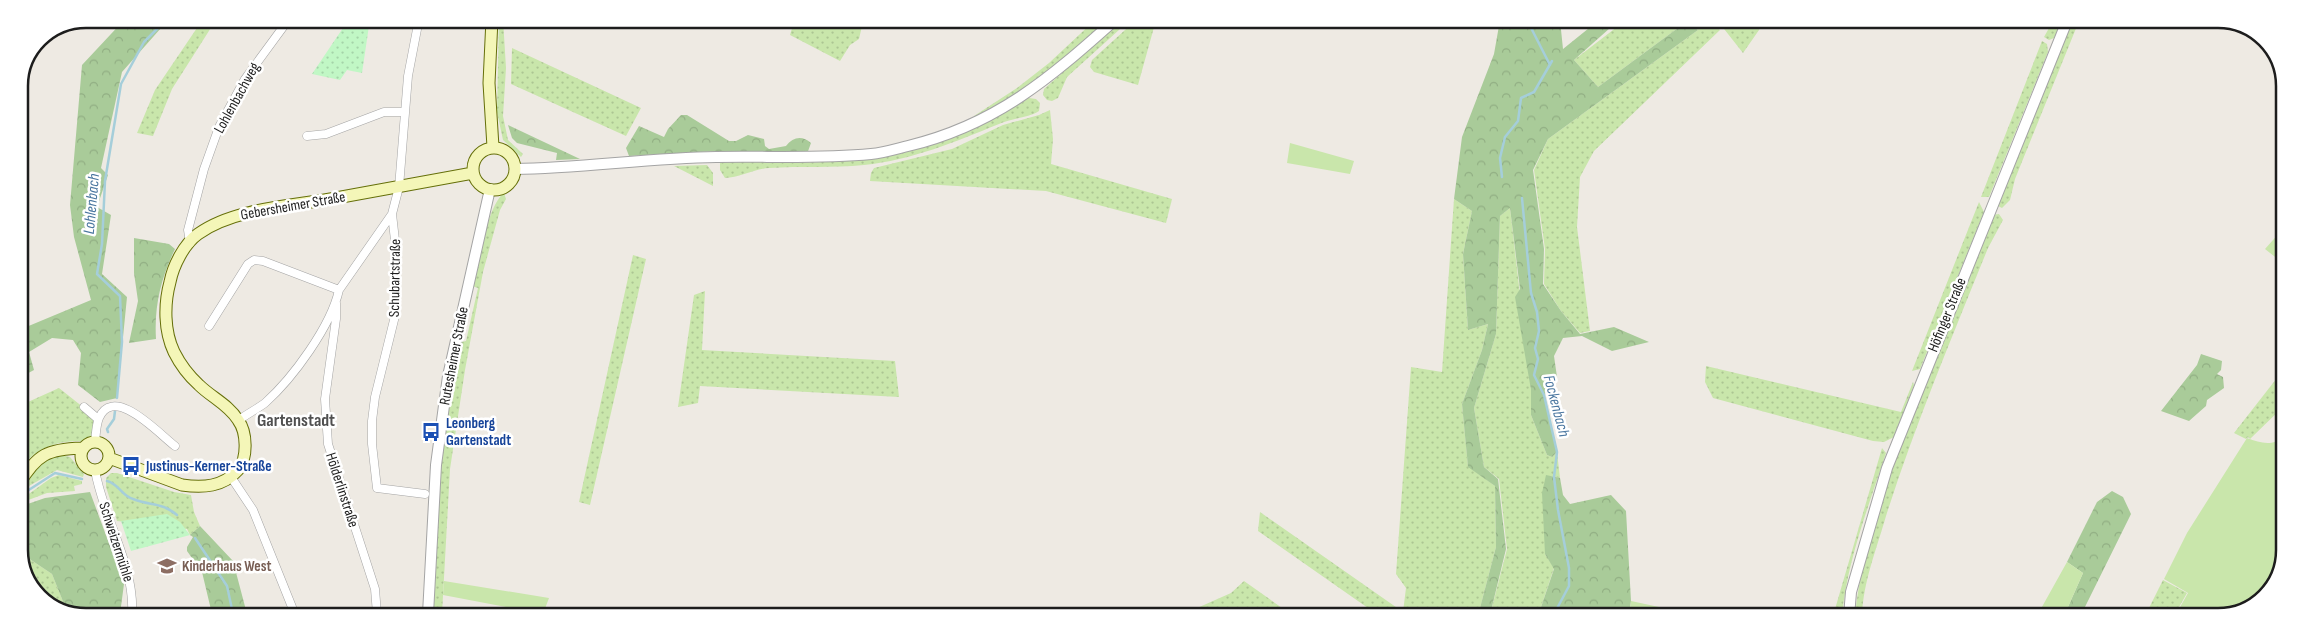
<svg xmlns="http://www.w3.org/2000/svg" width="2304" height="635" viewBox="0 0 2304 635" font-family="'Sofia Sans Condensed',sans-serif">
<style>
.grass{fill:url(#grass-dots)}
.forest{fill:url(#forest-crowns)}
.park{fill:url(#park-dots)}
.garden{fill:#c9e6ab}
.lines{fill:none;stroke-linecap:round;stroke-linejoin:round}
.stream{stroke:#a5ceda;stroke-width:2.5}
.minor-casing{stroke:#a4a4a4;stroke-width:9}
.tertiary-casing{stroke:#a4a4a4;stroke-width:12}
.secondary-casing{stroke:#656f09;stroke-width:13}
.minor{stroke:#fff;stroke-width:8}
.tertiary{stroke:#fff;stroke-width:10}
.secondary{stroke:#f4f6b8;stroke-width:11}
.labels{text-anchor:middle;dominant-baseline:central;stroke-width:5;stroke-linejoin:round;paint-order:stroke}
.street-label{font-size:15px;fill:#1d1d1d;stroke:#fff}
.transit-label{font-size:15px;font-weight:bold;fill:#164399;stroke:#fff;text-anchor:start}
.education-label{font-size:15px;font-weight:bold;fill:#785e54;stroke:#fff;text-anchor:start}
.water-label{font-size:16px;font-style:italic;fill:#4b77a0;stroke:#fff}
.quarter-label{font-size:18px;font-weight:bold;fill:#505050;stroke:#fff}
.rim{fill:none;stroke:#1d1d1d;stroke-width:2.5}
</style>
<defs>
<pattern id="grass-dots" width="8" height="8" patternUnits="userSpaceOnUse" patternTransform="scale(1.25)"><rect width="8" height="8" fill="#c9e6ab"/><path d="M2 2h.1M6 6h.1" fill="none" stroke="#acc593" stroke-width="1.8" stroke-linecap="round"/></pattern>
<pattern id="forest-crowns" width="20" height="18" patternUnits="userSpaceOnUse" patternTransform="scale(1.25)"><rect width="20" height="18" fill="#a9cb99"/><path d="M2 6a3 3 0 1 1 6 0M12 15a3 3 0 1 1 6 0" fill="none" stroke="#91ae83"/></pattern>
<pattern id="park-dots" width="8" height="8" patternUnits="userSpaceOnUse" patternTransform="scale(1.25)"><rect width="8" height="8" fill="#c1f7c5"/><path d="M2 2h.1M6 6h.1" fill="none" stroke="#a5d3a9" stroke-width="1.8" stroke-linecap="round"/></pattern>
</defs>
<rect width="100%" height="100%" fill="#eeeae3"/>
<path class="grass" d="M203,19H220L214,23L172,89L153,136L137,133L155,90Z
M499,19H503L506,68L503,116L508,140L523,154L521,157L503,140L497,112Z
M782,19L849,20L862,26L859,39L850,45L840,61L790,35L793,25Z
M1095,20H1109L1029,88L978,117L974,116L1017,88L1049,63Z
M1122,20H1130L1067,77L1058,98L1052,101L1047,100L1043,95L1044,89Z
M1136,20H1156L1138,85L1094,72L1090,67L1092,60Z
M1626,20H1712L1720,30L1594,151L1580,177L1577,227L1590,331L1580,333L1561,311L1544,284L1545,249L1534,170L1548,139L1698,30L1686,22L1598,87L1574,60Z
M1717,20H1766L1743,53Z
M2053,21H2062L2054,38L2049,40L2044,37Z
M2071,21H2079L2015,179L2010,200L2002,208L1998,206L1997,202Z
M2042,41L2047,44L2048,52L1989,197H1981Z
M512,48L641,108L626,136L511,84Z
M1029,98L1036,99L1040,103L1039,111C1028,118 1011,118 999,124C955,142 912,160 864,165C833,168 801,166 769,168C754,169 739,178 725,178L720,170V161C773,162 828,165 881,157C934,149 984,126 1029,98Z
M1050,110L1053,139L1051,164L1172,199L1166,223L1046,191L870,181L871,173L874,168L952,149L1003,125L1039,115Z
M707,165L713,173V186L674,166Z
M504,193L506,199L500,210L483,272L465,370L450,469L442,614H432L438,498L446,419L459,350L461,342L466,341L478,288L472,286C477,266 488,204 504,193Z
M1454,199L1472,211L1463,254L1468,330L1488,324L1482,350L1462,404L1468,466L1495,486L1496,547L1480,608L1463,615H1378L1258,531L1260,512L1403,612L1406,588L1396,574L1411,367L1442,372Z
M1979,202L1984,212L1920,369L1912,371Z
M1510,208L1531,390V415L1547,455L1552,457L1557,452L1560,478L1550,476L1545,554L1554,568L1538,616L1490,615L1507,549L1499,479L1484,467L1474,408L1496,334L1500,216Z
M1999,214L2003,220L1988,248C1952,337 1915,425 1886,516C1877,548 1863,582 1862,616H1855C1861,552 1884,490 1907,430C1934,358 1963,287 1992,215Z
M633,255L646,259L590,505L579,502Z
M705,291L702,350L895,361L899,397L700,386L698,403L678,407L694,295Z
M1706,366L1901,412L1913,382L1914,385L1894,437L1884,442L1873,441L1713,398L1705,382Z
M2284,369V406L2250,439L2248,437L2246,439L2234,433Z
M59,388L98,419L95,442C66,438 36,444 19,471V406Z
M1882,448L1886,453C1869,505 1847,561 1842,616H1833Z
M61,455L70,457L84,474L83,477L57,470L22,490C31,471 41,461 61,455Z
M111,473H117L174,492L191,495L194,512L200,526L190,535L187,529L117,521L106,487V478Z
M59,475L82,481V484L74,486L75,491L47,493L23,502L19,501L51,478Z
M19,552L52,574L68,614L38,595Z
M2283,554V566L2259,602L2255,604Z
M2163,580L2187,593L2174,616H2145Z
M1244,581L1292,615H1186L1188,612L1231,593Z"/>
<path class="forest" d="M125,19H169L122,72L101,168L108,175L97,207L111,215L102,274L127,297L117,398L100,402L78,385L81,353L73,340L52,338L29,352L34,370L19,378V330L91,300L74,237L70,205L82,65Z
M1500,20H1560L1563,49L1599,20H1619L1574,60L1598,87L1686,22L1698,30L1548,139L1533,170L1544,249L1543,284L1561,311L1580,334L1614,327L1649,342L1612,351L1582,336L1563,338L1554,356L1557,377L1544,395L1557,452L1552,457L1547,455L1531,415V390L1515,297L1520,289L1510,208L1500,216L1496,334L1474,408L1484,467L1498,479L1506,549L1490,615H1463L1480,608L1496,547L1495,486L1468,467L1462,404L1482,350L1488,324L1468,330L1463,254L1472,211L1454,199L1462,137L1494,54Z
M681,115H687L729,141H736L748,135L764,139L765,146L769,149L786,146C793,137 802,135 811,143L807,154L716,151L629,156L626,148L639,126L664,137L668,129Z
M508,125L580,159L556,160L557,153L517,143L512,138Z
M134,238L169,244L175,249C161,278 154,306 156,339L129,343L138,301L134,273Z
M2201,354L2222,361L2221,370L2217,374L2223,377L2224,388L2207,400L2206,406L2189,421L2161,411L2197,365Z
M1546,475L1560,478L1563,495L1570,504L1611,495L1626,511L1631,601L1629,616H1538L1554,569L1545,554L1542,493Z
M2112,491L2123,497L2131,514L2081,615L2064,616L2083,573L2067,562L2097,502Z
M90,492L124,584L120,614H68L52,574L19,552V507L45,498Z
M200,526L233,561L247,614H212L202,572L187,551V547L193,537L190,535Z"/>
<path class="park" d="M349,19H370L362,73L347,70L340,80L312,74Z
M167,514L180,522L190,535L131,551L121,521Z"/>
<path class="garden" d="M1290,143L1354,161L1350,174L1287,163Z
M2281,231L2284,235V264L2265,249Z
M2284,436L2283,554L2255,604L2219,616H2175L2188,593L2164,579L2187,533L2247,438C2261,443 2272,447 2284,436Z
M2067,562L2083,573L2064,616L2038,614Z
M444,581L549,598L543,614L443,595Z
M1631,601L1659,607L1658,616H1629Z"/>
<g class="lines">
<path class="stream" d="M1527,20L1550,65
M1502,177L1500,158L1505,137L1518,121L1521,98L1534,92L1552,61
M1522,198L1531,293L1537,312L1539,331L1535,348L1538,359L1534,375L1544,395L1557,452L1554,477L1558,510L1569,568V586L1553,616
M117,398L122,342L120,296L97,274L102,244L105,181L121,84L144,42L167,19
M108,432L107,429L114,419L115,411
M107,481C119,484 122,496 133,499C150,506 162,502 177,515
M21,495L55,473L82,479
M195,538L227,586L233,614"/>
<g class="minor-casing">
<path id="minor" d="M419,19L408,76L399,187L392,214L396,249L395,316L375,397L372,421V444L377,488L425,494
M307,136L326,134L384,112H405
M190,243L188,230L204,169L219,127L245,79L289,19
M336,303V319L325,399L328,444L375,589L377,614
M209,326L248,264L254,260L263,261L339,290
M84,407L98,419
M239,420C247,414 257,409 265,403C293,378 331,326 339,290L392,214
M95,442C96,434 96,425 99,418C114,384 159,434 175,446
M95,470C103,518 135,565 132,614
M231,477L253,510L292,607L293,614"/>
</g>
<g class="tertiary-casing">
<path id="tertiary" d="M515,169C582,168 649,158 716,157C767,156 819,159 871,154C883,153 896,149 908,146C996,125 1050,78 1115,20
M428,614L436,465L448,376L490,189
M1849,616L1851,592L1887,468L2067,21"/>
</g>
<g class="secondary-casing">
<path id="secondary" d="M492,19L489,83L493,147
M473 169a21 21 0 1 1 42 0a21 21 0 1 1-42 0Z
M81 456a14 14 0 1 1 28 0a14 14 0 1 1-28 0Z
M109,458L182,485C203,488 223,487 238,470C248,458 247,432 238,420C229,405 211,397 199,385C189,376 180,364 174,352C164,331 164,304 170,282C173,266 184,244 198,234C234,208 293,206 336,198C382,190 427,181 473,173
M19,484C37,454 48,449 82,448"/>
</g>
<use href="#minor" class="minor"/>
<use href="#tertiary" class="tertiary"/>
<use href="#secondary" class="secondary"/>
</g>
<defs>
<g id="bus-bare" transform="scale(1.5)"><path d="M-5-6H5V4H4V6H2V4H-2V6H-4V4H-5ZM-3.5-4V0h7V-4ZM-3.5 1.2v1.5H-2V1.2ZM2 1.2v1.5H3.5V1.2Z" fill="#1a4fb4" stroke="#fff" stroke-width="2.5" paint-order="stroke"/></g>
<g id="school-bare" transform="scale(1.5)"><path d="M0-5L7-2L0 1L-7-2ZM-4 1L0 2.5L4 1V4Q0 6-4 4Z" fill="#8d6e63" stroke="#fff" stroke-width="2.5" paint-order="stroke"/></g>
</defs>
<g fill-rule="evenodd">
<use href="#bus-bare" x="431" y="432"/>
<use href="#bus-bare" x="131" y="466"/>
<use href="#school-bare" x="167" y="566"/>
</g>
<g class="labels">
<g class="street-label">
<text transform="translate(237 98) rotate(-61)">Lohlenbachweg</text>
<text transform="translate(293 206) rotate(-10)">Gebersheimer Straße</text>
<text transform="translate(395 278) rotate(-89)">Schubartstraße</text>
<text transform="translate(1947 315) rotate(-68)">Höfinger Straße</text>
<text transform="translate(454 356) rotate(-79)">Rutesheimer Straße</text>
<text transform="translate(342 490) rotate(72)">Hölderlinstraße</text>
<text transform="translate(116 542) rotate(72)">Schweizermühle</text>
</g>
<g class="transit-label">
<text x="446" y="423">Leonberg<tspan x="446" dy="17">Gartenstadt</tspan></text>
<text x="146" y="466">Justinus-Kerner-Straße</text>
</g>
<g class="education-label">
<text x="182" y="566">Kinderhaus West</text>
</g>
<g class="water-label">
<text transform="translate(92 204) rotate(-85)">Lohlenbach</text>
<text transform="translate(1556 406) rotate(75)">Fockenbach</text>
</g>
<g class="quarter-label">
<text x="296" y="420">Gartenstadt</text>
</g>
</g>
<path d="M0 0H2304V635H0ZM86 28H2218A58 58 0 0 1 2276 86V550A58 58 0 0 1 2218 608H86A58 58 0 0 1 28 550V86A58 58 0 0 1 86 28Z" fill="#fff" fill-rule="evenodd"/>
<path class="rim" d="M86 28H2218A58 58 0 0 1 2276 86V550A58 58 0 0 1 2218 608H86A58 58 0 0 1 28 550V86A58 58 0 0 1 86 28Z"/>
</svg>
